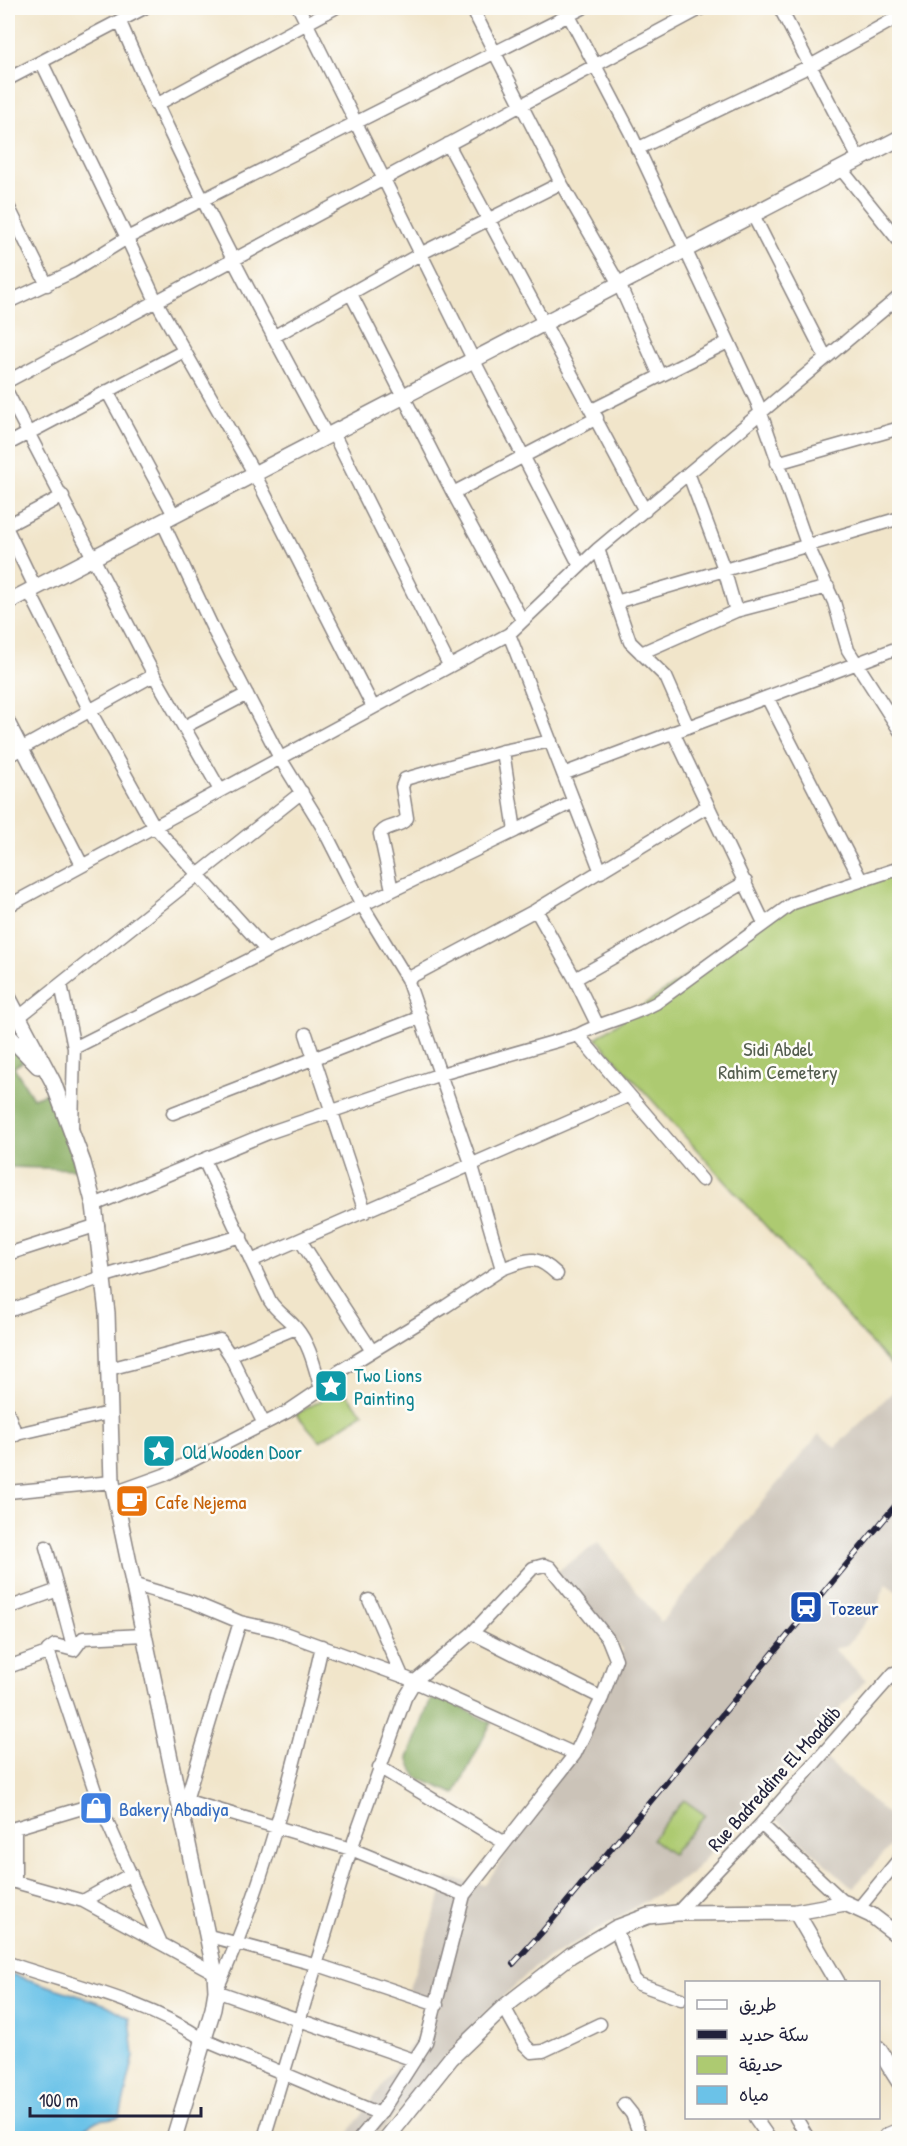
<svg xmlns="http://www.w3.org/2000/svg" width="907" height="2146" viewBox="0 0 907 2146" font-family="'Patrick Hand','Playpen Sans Arabic',sans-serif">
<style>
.industrial{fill:#cbc3b8}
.green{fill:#adca71;stroke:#687656;stroke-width:1.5}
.forest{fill:#8aae63;stroke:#56684f;stroke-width:1.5}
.water{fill:#6bc2e8;stroke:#467292;stroke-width:1.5}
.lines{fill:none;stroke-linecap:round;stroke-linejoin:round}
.minor-casing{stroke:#8a8482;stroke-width:15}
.tertiary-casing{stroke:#8a8482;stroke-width:18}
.primary-casing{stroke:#8a8482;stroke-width:22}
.minor{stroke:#fff;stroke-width:12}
.tertiary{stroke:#fff;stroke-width:15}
.primary{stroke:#fff;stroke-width:20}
.rail-casing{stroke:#22223b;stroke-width:6}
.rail{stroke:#fdfcf7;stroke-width:4;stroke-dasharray:11;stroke-linecap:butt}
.labels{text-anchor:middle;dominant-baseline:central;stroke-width:5;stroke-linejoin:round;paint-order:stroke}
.park-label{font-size:20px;fill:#535d4e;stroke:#fdfcf7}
.culture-label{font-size:20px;fill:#0d838f;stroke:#fdfcf7;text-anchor:start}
.food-label{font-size:20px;fill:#c56008;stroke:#fdfcf7;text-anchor:start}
.transit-label{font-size:20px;fill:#164399;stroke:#fdfcf7;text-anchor:start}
.street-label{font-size:20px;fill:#22223b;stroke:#fdfcf7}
.shop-label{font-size:20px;fill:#366cbe;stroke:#fdfcf7;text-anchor:start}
</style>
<rect width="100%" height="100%" fill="#fdfcf7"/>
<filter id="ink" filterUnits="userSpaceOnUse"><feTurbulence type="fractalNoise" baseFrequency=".0167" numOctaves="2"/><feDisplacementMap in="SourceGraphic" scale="12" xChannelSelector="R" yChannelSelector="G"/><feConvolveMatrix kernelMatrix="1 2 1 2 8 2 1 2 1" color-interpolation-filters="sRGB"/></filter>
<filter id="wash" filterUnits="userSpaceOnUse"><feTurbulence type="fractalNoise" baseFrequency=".008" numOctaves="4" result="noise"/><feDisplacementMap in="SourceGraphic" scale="24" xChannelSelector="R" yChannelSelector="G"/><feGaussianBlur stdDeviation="1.35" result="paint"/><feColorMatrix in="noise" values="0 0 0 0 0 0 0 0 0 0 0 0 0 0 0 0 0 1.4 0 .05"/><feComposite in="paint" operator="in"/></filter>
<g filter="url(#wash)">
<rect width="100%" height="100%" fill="#f1e5ca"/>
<path class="industrial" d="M899,1386V1593L886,1584L876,1609L847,1645L834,1649L866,1680L690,1875L537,1965L478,2020L375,2138H345L440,2004L408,1991L447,1878L485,1885L568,1761L623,1650L556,1572L598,1543L661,1622L819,1434L835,1447Z
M825,1759L899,1824V1836L853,1888L774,1817Z"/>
<path class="green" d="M899,872V1374L596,1038L793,903Z
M333,1394L340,1396L347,1395L363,1413L320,1441L296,1414Z
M684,1800L705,1815L672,1854L652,1839Z"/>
<path class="forest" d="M8,1039L27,1059L14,1067L33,1098L52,1091L76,1169L8,1167Z
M431,1699L451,1702L491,1723L455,1794L416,1777L408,1758Z"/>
<path class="water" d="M8,1973L107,2005L130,2018L134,2056L120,2117L98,2120L67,2138H8Z"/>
</g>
<g filter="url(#ink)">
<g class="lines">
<g class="minor-casing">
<path id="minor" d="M299,8L473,359L580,566
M472,8L561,183L619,284L660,376
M780,8L859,159
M566,10L630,132L757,402L807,544L834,602L848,650L900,731
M120,22C181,164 253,300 327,436
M8,79L144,8
M156,105L335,8
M448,144L645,511
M637,149L810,66L900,16
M841,169L900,242
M8,206L47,285
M753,215L825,356
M351,294L453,493L522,620
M8,302L72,272L127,238L42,63
M273,337L422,253L561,183
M8,381L702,8
M107,391L174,515
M8,394L154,675L220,790
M592,410L728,342
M333,433L449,665
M8,444L184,351
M777,463L900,428
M689,475L724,569L736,611
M453,493L597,418
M162,521L215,633L280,758L323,828L362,905L407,979L472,1166L502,1269C529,1259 535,1253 557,1274
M8,525L63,496
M8,531L35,587
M598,549L630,642L666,677L688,727
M29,591L90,711L154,826L267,951L515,831L503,751
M616,602L900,518
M509,634L601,872
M641,653L736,611L828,587
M767,697L861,880
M373,707L254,473L156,301L127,238L583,8
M8,721L82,865
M184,727L247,694
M673,732L764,923
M8,756L154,675
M563,774L900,647
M515,831L573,802
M392,890L380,834C387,824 400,828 407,818L402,787L405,779L503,751L551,741
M8,906L509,634L598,549L900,296
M536,910L575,979L597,1024
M407,979L536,910L706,807
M575,979L746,882
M61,984L74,1048
M19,1017L302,792
M306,1034L365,1212
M578,1035L702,1180
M173,1113L421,1017
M72,1130L74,1048L267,951
M204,1160L270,1301C277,1312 288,1318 296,1328C310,1344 315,1369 321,1389
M94,1205L268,1133L441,1074L578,1035C603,1021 628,1018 656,1003L793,903L900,868
M300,1240L372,1351
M8,1254L98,1225
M251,1261L628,1096
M8,1311L105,1276L241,1236
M230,1355L296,1328
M109,1369L220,1340L230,1355L264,1424
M8,1413L16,1435
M8,1436L109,1413
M8,1492L112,1482
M114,1493L164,1475L287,1412L321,1389L338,1372L446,1306L502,1269
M46,1547L58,1590
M132,1584L192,1602L240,1622L276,1630L402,1676L575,1754
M369,1600L402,1676
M8,1608L58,1590L74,1650
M472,1633L602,1698
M322,1646C296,1760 265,1885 216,1991L414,2060
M8,1667L47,1653
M379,1767L505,1843
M184,1800L351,1849L464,1895
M99,1803L160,1941
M184,1807L240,1622
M761,1824L845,1903
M8,1830L99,1803L48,1650L55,1645L74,1650L83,1638L144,1635
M8,1880L83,1901L215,1973
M15,1882V1828
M83,1901L131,1874
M859,1908L900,1858
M677,1913L761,1824L894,1673L900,1672
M616,1928L634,1979L639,1984L681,1999
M209,1936L318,1965L437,2005
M8,1963C74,1986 145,2000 204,2040L380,2114
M504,2007L525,2045L532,2052L543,2051L600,2024
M624,2104L632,2114L641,2138
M755,2118L769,2138
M796,2118L808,2138
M264,2138L351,1849L405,1698L415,1681L472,1633L533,1568L544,1565L550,1567L608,1639L616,1659L602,1698L575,1754L464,1895L426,2042L380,2114L360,2138"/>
</g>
<g class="tertiary-casing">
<path id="tertiary" d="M8,602L900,138
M8,997L53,1082L83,1163L94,1205L107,1313L112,1482L215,1973L216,1991L213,2009L174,2138
M8,1035L38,1066
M796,1912L837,1982
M878,2048L900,2083
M387,2138L451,2058L504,2007L571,1955L616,1928L648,1916L677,1913L796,1912L845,1903L871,1915L900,1937"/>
</g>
<g class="primary-casing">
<path id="primary" d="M888,2138L900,2133"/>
</g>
<use href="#minor" class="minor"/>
<use href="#tertiary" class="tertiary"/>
<use href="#primary" class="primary"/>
<g class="rail-casing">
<path id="rail" d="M513,1964L543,1931L900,1500"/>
</g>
<use href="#rail" class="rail"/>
</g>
</g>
<defs>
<g id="sight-square" transform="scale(1.725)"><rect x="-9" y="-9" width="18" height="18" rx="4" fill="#0f9aa8" stroke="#fdfcf7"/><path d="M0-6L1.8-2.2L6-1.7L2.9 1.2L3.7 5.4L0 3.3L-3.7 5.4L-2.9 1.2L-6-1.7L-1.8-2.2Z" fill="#fff"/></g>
<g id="cafe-square" transform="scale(1.725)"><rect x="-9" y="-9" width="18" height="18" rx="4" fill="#e8710a" stroke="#fdfcf7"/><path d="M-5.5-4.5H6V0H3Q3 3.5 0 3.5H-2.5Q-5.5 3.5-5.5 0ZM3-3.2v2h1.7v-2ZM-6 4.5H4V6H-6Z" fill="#fff"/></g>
<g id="station-square" transform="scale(1.725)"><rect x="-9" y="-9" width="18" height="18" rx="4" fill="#1a4fb4" stroke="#fdfcf7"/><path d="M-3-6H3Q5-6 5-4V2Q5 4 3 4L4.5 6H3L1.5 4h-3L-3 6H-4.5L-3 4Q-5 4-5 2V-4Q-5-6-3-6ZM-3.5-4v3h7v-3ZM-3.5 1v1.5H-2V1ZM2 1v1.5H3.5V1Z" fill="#fff"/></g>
<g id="shop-square" transform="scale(1.725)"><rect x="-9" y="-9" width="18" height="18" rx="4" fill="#3f7fe0" stroke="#fdfcf7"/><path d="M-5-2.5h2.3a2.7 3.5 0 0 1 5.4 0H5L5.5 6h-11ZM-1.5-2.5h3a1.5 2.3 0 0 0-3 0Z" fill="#fff"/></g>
</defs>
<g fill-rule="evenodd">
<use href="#sight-square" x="331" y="1386"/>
<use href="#sight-square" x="159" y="1451"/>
<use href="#cafe-square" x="132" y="1501"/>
<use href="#station-square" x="806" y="1607"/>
<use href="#shop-square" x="96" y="1808"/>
</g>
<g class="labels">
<g class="park-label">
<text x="778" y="1048">Sidi Abdel<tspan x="778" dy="23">Rahim Cemetery</tspan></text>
</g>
<g class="culture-label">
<text x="354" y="1374">Two Lions<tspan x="354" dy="23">Painting</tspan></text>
<text x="182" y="1451">Old Wooden Door</text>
</g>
<g class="food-label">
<text x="155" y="1501">Cafe Nejema</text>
</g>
<g class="transit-label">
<text x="829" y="1607">Tozeur</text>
</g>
<g class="street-label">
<text transform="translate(774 1778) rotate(-48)">Rue Badreddine El Moaddib</text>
</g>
<g class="shop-label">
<text x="119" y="1808">Bakery Abadiya</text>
</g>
</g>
<rect width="907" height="2146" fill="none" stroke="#fdfcf7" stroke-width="30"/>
<rect x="685" y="1981" width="195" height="138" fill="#fdfcf7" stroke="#a5a5ac" stroke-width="1.5"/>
<rect x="697" y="2000" width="30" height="9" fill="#ffffff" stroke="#a5a5ac" stroke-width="1.5"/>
<text x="739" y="2011" font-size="18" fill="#22223b">طريق</text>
<rect x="697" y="2030" width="30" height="9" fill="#22223b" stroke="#a5a5ac" stroke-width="1.5"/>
<text x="739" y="2041" font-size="18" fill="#22223b">سكة حديد</text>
<rect x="697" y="2056" width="30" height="18" fill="#adca71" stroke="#a5a5ac" stroke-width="1.5"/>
<text x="739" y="2071" font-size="18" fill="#22223b">حديقة</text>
<rect x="697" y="2086" width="30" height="18" fill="#6bc2e8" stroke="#a5a5ac" stroke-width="1.5"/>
<text x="739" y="2101" font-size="18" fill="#22223b">مياه</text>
<path d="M30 2107v9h171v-9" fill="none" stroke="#22223b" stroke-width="3"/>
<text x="39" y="2107" font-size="18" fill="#22223b" stroke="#fdfcf7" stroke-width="4.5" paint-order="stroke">100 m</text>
</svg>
